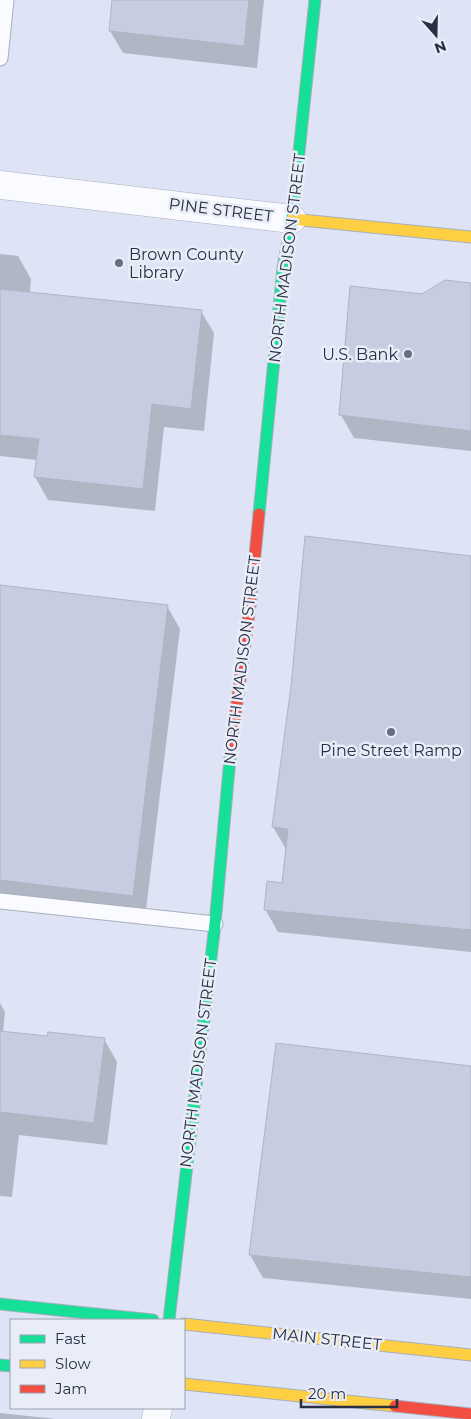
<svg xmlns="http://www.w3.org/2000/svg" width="471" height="1419" viewBox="0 0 471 1419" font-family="Montserrat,sans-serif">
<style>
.shadow{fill:#0003}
.building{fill:#c6cde0;stroke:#afb5c6}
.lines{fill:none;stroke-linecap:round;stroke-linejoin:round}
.lane-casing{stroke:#a8aebe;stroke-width:17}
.street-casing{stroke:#a8aebe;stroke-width:29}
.fast-casing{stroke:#a8aebe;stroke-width:13}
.slow-casing{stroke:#a8aebe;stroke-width:13}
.jam-casing{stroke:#a8aebe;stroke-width:13}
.lane{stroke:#fafbfe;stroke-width:15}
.street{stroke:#fafbfe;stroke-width:28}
.fast{stroke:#16e098;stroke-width:11}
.slow{stroke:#ffcf43;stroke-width:11}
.jam{stroke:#f24e42;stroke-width:11}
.poi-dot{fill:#686e81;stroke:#e9edf8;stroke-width:2}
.labels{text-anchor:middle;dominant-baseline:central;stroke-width:5;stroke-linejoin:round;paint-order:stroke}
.street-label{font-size:16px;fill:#292f42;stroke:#e9edf8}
.poi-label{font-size:16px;fill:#292f42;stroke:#e9edf8;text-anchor:start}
</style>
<rect width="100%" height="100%" fill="#dee4f5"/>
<path class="shadow" d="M113,0H264L257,68L123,53L110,31Z
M0,254L18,256L31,279L30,293L201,311L214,333L204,431L164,427L155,511L48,500L35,477L37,460L0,456Z
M471,285V451L354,438L341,415L422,295Z
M471,558V952L278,932L265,909L283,884L287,851L273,827L292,686Z
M0,586L167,606L180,629L145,918L0,901Z
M0,1003L5,1012L3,1033L48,1038L104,1039L117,1062L107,1145L19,1135L12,1197L0,1196Z
M471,1067V1299L263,1278L250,1255Z
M0,1413L56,1419H0Z"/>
<path class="building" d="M112,0H249L244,46L109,31Z
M445,280L471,283V431L339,415L350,286L422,294Z
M0,289L202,310L191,409L152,404L143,489L34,477L39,439L0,435Z
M305,536L471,556V930L264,910L267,881L282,883L288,829L272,827L291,686Z
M0,585L168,605L133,896L0,880Z
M0,1031L47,1036L48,1032L105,1038L94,1123L0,1112Z
M276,1043L471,1066V1277L249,1255Z"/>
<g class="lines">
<g class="lane-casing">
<path id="lane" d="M0,58L6,0
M0,901L215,924"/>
</g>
<g class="street-casing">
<path id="street" d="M0,185L292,219
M156,1419L158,1408"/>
</g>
<g class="fast-casing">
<path id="fast" d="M259,514L283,268L292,219L315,0
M0,1304L153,1320
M169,1320L215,924L231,747
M0,1365L11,1366"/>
</g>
<g class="slow-casing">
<path id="slow" d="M292,219L471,237
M184,1324L471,1355
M184,1384L395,1406"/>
</g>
<g class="jam-casing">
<path id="jam" d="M231,747L250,606L259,514
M395,1406L471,1414"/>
</g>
<use href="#lane" class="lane"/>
<use href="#street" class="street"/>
<use href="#fast" class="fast"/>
<use href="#slow" class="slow"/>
<use href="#jam" class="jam"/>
</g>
<g class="poi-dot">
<circle cx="119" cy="263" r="5"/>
<circle cx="408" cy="354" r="5"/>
<circle cx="391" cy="732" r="5"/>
</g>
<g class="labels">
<g class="street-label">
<text transform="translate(221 210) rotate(7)">PINE STREET</text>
<text transform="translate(287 258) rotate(-83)">NORTH MADISON STREET</text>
<text transform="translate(242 660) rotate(-83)">NORTH MADISON STREET</text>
<text transform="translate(198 1063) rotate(-83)">NORTH MADISON STREET</text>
<text transform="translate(327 1339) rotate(6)">MAIN STREET</text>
</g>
<g class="poi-label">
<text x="129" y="254">Brown County<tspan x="129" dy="18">Library</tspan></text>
<text x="398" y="354" text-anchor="end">U.S. Bank</text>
<text x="391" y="750" text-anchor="middle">Pine Street Ramp</text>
</g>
</g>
<rect x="10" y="1319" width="175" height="90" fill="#e9edf8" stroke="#9ca1af"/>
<rect x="20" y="1335" width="25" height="8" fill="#16e098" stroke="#9ca1af"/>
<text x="55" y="1344" font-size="15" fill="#292f42">Fast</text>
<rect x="20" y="1360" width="25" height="8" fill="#ffcf43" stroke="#9ca1af"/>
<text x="55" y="1369" font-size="15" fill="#292f42">Slow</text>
<rect x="20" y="1385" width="25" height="8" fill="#f24e42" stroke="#9ca1af"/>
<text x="55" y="1394" font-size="15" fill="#292f42">Jam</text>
<g transform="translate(436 35) rotate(160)" stroke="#e9edf8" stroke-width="4" paint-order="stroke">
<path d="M0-4L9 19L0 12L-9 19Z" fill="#292f42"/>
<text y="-8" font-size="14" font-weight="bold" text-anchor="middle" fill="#292f42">N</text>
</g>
<path d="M301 1399v8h96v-8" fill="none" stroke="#292f42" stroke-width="2.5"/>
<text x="308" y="1399" font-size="15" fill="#292f42" stroke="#e9edf8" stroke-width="4" paint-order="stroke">20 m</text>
</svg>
